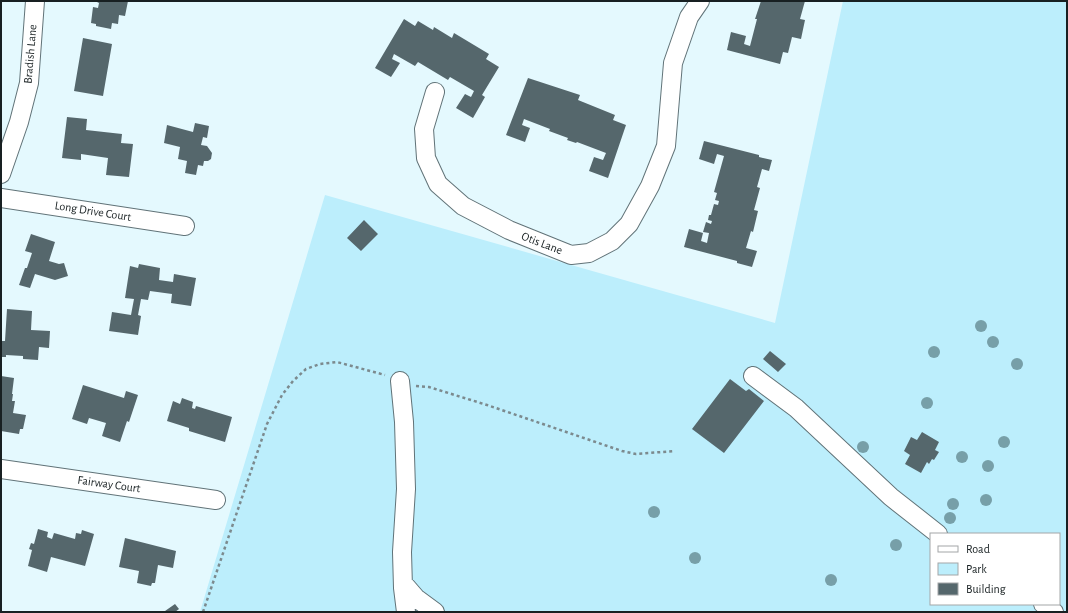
<svg xmlns="http://www.w3.org/2000/svg" width="1068" height="613" viewBox="0 0 1068 613" font-family="'Alegreya Sans',sans-serif">
<style>
.green{fill:#bceefc;fill-rule:evenodd}
.building{fill:#55676c}
.lines{fill:none;stroke-linecap:round;stroke-linejoin:round}
.minor-casing{stroke:#617378;stroke-width:20}
.path{stroke:#7c8a8e;stroke-width:2.5;stroke-dasharray:3 3;stroke-linecap:butt}
.minor{stroke:#fff;stroke-width:18}
.tree{fill:#779fa8}
.labels{text-anchor:middle;dominant-baseline:central;stroke-width:4;stroke-linejoin:round;paint-order:stroke}
.street-label{font-size:12px;fill:#182022;stroke:#fff}
</style>
<rect width="100%" height="100%" fill="#e4f9fe"/>
<path class="green" d="M843,1H1067V612H200L325,195L775,323ZM931,534H1059V604H931Z"/>
<path class="building" d="M95,1H128L125,16L119,15L118,24L112,23L111,29L96,26V24L91,23L93,7L98,8L99,3Z
M761,1H805L800,19L805,20L801,39L792,37L788,53L783,52L780,64L727,50L731,32L746,36L744,44L750,46L757,19H755Z
M404,19L415,26L418,21L433,30L434,27L452,38L454,33L489,54L486,59L499,67L482,95L485,97L473,118L456,108L465,94L471,97L474,91L450,77L448,80L418,62L415,66L394,54L392,59L400,63L391,77L375,68Z
M83,38L112,44L103,96L74,91Z
M528,78L580,95L578,100L615,115L613,120L626,125L608,178L589,171L594,157L603,160L606,153L577,142L576,143L567,140L568,138L549,131L550,129L524,119L522,125L530,128L525,142L506,135Z
M67,117L87,119L86,130L122,134L121,143L133,144L129,177L106,175L108,158L81,154V160L62,158Z
M195,123L209,126L207,138L203,137L201,145L207,146L212,153L211,159L208,161H204L203,166L198,165L196,175L185,173L187,161L178,159L180,147L164,143L167,125L193,132Z
M704,141L759,155V157L772,160L769,171L762,169L757,187L760,188L754,210L758,211L753,232L751,231L746,248L757,251L752,267L737,263V261L684,247L689,229L703,233L701,241L707,243L709,233L703,232L706,222L711,224L712,221L708,220L709,215H711L714,204L718,205L719,201L715,200L717,193L714,192L724,156L717,154L714,164L699,159Z
M364,220L378,234L361,251L347,238Z
M31,234L55,242L49,261L59,264L64,263L68,276L55,280L35,274L30,288L19,285L25,268H27L32,253L25,251Z
M139,264L160,268L159,280L173,282L174,274L196,278L191,306L171,303L172,294L150,291L148,300L141,299L138,315L141,316L138,335L109,331L112,312L131,315L134,299L125,298L130,266L138,268Z
M7,309L32,311L31,330L50,331L49,348L39,347L38,360L23,359V356L6,355V357H1V341H5Z
M770,351L786,364L778,372L763,359Z
M1,376L14,378L12,394H13L12,401H15L13,413L26,415L23,429H20L19,434L1,431Z
M730,379L746,391L749,389L764,401L724,453L692,429Z
M83,385L124,398L126,391L138,395L129,422L127,421L120,442L102,436L106,423L89,418L87,424L72,419Z
M182,398L193,402L192,408L195,409L196,406L232,417L225,442L189,431V428L167,421L173,401L180,404Z
M922,432L939,442L935,450L939,452L934,460L932,459L929,464L927,462L921,473L905,464L910,455L904,451L911,437L917,440Z
M38,529L48,532L47,537L52,539L54,533L75,539L76,533L81,534L82,530L94,534L85,566L51,557L47,572L28,566L32,550L29,549L31,543L34,544Z
M125,538L176,551L173,568L158,565L155,583H152L151,586L137,583L139,571L119,567Z
M175,604L179,609L175,612H166L165,611Z"/>
<g class="lines">
<g class="minor-casing">
<path id="minor" d="M435,92L424,129L426,158L438,184L463,206L509,230L571,255L589,253L612,241L629,224L650,186L666,146L673,63L689,17L700,1
M1,174L19,122L29,83L35,1
M1,198L185,226
M753,376L796,408L891,497L938,534
M400,381L404,422L406,489L402,552L403,588L406,612
M1,469L216,500
M403,583L416,598L435,612
M1043,604L1054,612"/>
</g>
<path class="path" d="M416,386L429,387L487,405L622,451L636,454L675,451
M203,612L267,424L282,395L293,381L306,369L320,364L337,362L385,375"/>
<use href="#minor" class="minor"/>
</g>
<g class="tree">
<circle cx="981" cy="326" r="6"/>
<circle cx="993" cy="342" r="6"/>
<circle cx="934" cy="352" r="6"/>
<circle cx="1017" cy="364" r="6"/>
<circle cx="927" cy="403" r="6"/>
<circle cx="1004" cy="442" r="6"/>
<circle cx="863" cy="447" r="6"/>
<circle cx="962" cy="457" r="6"/>
<circle cx="988" cy="466" r="6"/>
<circle cx="986" cy="500" r="6"/>
<circle cx="953" cy="504" r="6"/>
<circle cx="654" cy="512" r="6"/>
<circle cx="950" cy="518" r="6"/>
<circle cx="896" cy="545" r="6"/>
<circle cx="695" cy="558" r="6"/>
<circle cx="831" cy="580" r="6"/>
</g>
<g class="labels">
<g class="street-label">
<text transform="translate(30 54) rotate(-85)">Bradish Lane</text>
<text transform="translate(93 211) rotate(9)">Long Drive Court</text>
<text transform="translate(542 243) rotate(21)">Otis Lane</text>
<text transform="translate(109 484) rotate(8)">Fairway Court</text>
</g>
</g>
<rect width="1068" height="613" fill="none" stroke="#182022" stroke-width="4"/>
<rect x="930" y="533" width="130" height="72" fill="#ffffff" stroke="#a3a6a7"/>
<rect x="938" y="546" width="20" height="6" fill="#ffffff" stroke="#a3a6a7"/>
<text x="966" y="553" font-size="12" fill="#182022">Road</text>
<rect x="938" y="563" width="20" height="12" fill="#bceefc" stroke="#a3a6a7"/>
<text x="966" y="573" font-size="12" fill="#182022">Park</text>
<rect x="938" y="583" width="20" height="12" fill="#55676c" stroke="#a3a6a7"/>
<text x="966" y="593" font-size="12" fill="#182022">Building</text>
</svg>
